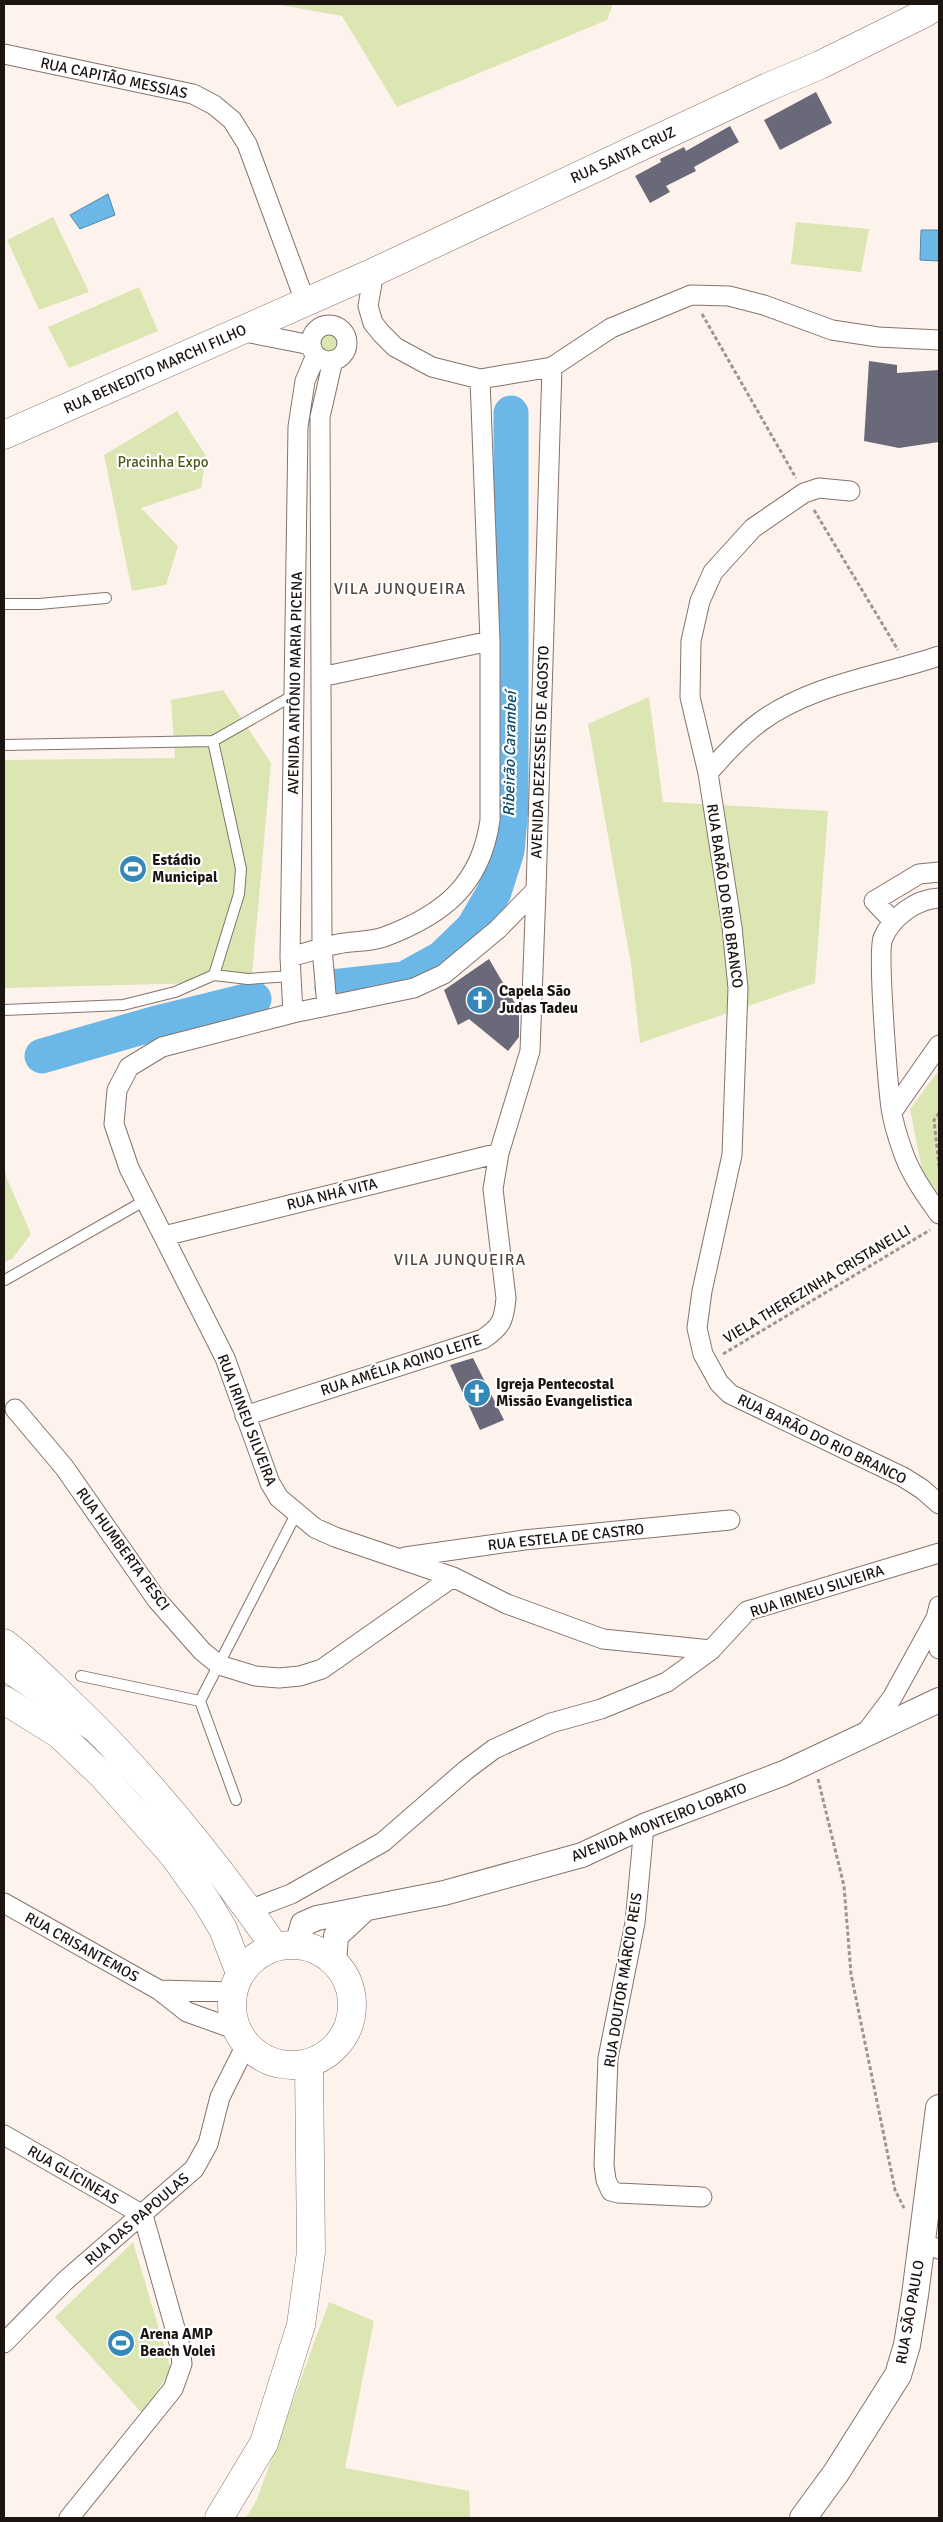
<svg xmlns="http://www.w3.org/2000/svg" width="943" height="2522" viewBox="0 0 943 2522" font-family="Signika,sans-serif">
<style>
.green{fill:#dce6b3}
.water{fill:#6bb8e8;stroke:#5387a8}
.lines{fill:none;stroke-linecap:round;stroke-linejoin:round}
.river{stroke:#6bb8e8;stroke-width:35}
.building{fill:#6a697a}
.service-casing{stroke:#85736b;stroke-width:12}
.minor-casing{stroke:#85736b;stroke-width:21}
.tertiary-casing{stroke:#85736b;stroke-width:26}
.secondary-casing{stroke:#85736b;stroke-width:28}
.primary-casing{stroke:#85736b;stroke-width:29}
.trunk-casing{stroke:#85736b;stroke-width:29}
.path{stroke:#9f9590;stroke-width:3;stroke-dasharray:4 2.5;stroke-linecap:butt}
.service{stroke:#fff;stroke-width:10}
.minor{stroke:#fff;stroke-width:19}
.tertiary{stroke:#fff;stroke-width:24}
.secondary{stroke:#fff;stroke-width:26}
.primary{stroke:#fff;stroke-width:28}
.trunk{stroke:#fff;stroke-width:28}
.labels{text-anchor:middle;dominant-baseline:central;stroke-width:4.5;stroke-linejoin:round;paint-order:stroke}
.street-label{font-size:15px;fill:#1b1411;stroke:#fff}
.park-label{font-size:15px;fill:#4f581f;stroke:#fff}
.poi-label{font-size:15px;font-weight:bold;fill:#1b1411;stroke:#fff;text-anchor:start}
.neighbourhood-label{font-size:16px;letter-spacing:1px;fill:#55453d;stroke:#fff}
.water-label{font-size:16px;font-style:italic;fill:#0d4c6c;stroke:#fff}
</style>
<rect width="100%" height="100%" fill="#fef2ec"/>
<path class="green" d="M274,4H613L607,20L397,107L342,16Z
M53,217L89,292L39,310L7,240Z
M796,222L869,229L861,272L791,264Z
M139,287L158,331L69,368L48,327Z
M315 342a14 14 0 1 1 28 0a14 14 0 1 1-28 0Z
M177,411L206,456L201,488L141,508L178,546L166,585L132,591L104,455Z
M223,690L271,763L252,975L203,983L4,988V760L175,758L171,700Z
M649,697L663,802L828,811L815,983L640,1043L631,964L588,724Z
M939,1070V1195L924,1180L910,1109Z
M4,1166L7,1179L31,1234L12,1259L4,1262Z
M133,2242L171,2369L143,2414L55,2317Z
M329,2302L374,2321L345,2468L469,2491L470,2518H246L257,2499Z"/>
<path class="water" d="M108,194L115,215L80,229L70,215Z
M921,230H939V261L920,260Z"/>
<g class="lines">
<path class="river" d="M332,987L404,979L442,958L473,928L494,892L507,851L511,808V413
M42,1056L153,1024L254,999"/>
</g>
<path class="building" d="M816,92L832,123L780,150L764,120Z
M730,126L739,142L694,167L696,171L666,186L670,192L650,203L635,176L661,162L660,159L684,147L686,151Z
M869,361L897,365V373L939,370V442L899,448L864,441Z
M489,959L519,1010V1037L508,1051L469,1019L458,1025L444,990Z
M473,1358L504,1420L480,1430L450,1365Z"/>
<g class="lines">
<g class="service-casing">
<path id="service" d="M4,604H39L106,598
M213,741L241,869L239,894L214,975
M4,745L213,741L294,695
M4,1010L123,1005L175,992L214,975L248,979L291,976
M5,1280L144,1201
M81,1676L200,1701
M200,1701L296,1514
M200,1701L236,1800"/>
</g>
<g class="minor-casing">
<path id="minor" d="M4,54L193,94L214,105L232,120L247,144L305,301
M374,272L368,306L373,323L381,333L395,347L432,367L480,379L552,367L611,328L691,295L729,296L764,305L832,330L878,337L939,340
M311 343a18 18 0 1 1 36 0a18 18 0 1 1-36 0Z
M240,331L311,345
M552,367L536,890L498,929L444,974L414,988L293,1013L162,1047L129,1067L117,1090L114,1124L129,1168L225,1358L270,1483L279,1498L315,1528L335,1537L453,1577L507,1604L603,1639L711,1650L747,1611L939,1553
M850,491L819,488L804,493L753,528L713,572L700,601L691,641L690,697L708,773L732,927L738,988L732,1155L702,1291L697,1328L703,1354L719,1383L730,1394L903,1477L922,1489L939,1504
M321,677L490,641
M708,773C724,755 740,737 760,722C812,684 880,676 939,656
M939,898C916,899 892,917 883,938C877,952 888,1085 891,1108C893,1122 898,1138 903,1152C911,1175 925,1194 939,1214
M893,921L874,901L919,874L939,872
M290,957C306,953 322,947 338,944C352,941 370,942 384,937C443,915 481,885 490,820V641L480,379
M327,1006L322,948L320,417L333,360
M293,1013L290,957L298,427L305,381L316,355
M892,1112L939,1045
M164,1236L499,1153
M15,1409L64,1467L157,1600L202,1651L219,1665L255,1676L279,1678L300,1676L322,1669L453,1577
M245,1416L483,1339C501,1327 504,1321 506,1298L493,1189L499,1153L530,1051L536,890
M405,1557L524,1540L730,1520
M936,1618L939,1649
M864,1735L892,1698L936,1618L939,1606
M644,1826L635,1923L608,2058L604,2165L606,2180L611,2191L618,2193L702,2197
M4,1903L159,1990L187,2012L237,2030
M249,1910L291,1894L383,1842L466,1770L494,1749L551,1723L601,1709L667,1682L711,1650
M159,1990L233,1992
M4,2135L143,2215L180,2346L182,2364L173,2389L69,2518
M921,2243L939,2249
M4,2343L65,2281L194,2169L208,2144L220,2097L246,2045"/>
</g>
<g class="tertiary-casing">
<path id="tertiary" d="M297,1945L303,1924L317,1918L444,1893L582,1855L644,1826L784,1773L939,1700
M334,1962L336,1936L366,1908"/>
</g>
<g class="secondary-casing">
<path id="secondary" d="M803,2518L836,2473L898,2375L907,2345L915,2295L939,2108"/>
</g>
<g class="primary-casing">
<path id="primary" d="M4,435L374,272L768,87L820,65L925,13L938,4
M4,1643C27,1660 48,1682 69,1702C146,1775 214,1860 275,1947
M4,1700L59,1734L103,1776L174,1856L207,1902L223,1929L240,1973
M232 2005a60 60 0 1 1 120 0a60 60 0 1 1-120 0Z
M219,2518L264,2443L301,2325L311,2252L309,2063"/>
</g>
<g class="trunk-casing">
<path id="trunk" d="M4,1665L95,1728"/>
</g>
<path class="path" d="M702,314L796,478
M814,510L898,650
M939,1113L934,1120L939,1166
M723,1354L930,1230
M818,1779L844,1886L851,1974L895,2190L904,2208"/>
<use href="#service" class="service"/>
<use href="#minor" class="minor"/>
<use href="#tertiary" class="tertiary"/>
<use href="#secondary" class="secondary"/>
<use href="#primary" class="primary"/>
<use href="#trunk" class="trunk"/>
</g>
<defs>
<g id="stadium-disc" transform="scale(1.4375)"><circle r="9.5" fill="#3588b8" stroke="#fff"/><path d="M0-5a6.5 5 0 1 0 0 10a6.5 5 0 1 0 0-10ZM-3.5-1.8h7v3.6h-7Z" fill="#fff"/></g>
<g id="church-disc" transform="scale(1.4375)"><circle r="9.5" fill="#3588b8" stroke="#fff"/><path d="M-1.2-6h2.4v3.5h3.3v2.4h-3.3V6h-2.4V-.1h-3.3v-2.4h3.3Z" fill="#fff"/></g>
</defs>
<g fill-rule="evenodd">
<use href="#stadium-disc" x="133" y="869"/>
<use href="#church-disc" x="480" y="1000"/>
<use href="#church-disc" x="477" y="1393"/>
<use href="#stadium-disc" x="121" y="2343"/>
</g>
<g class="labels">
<g class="street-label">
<text transform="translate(114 78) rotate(12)">RUA CAPITÃO MESSIAS</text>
<text transform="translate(623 155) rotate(-25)">RUA SANTA CRUZ</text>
<text transform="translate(155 369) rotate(-24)">RUA BENEDITO MARCHI FILHO</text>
<text transform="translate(295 683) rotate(-89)">AVENIDA ANTÔNIO MARIA PICENA</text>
<text transform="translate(540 752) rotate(-88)">AVENIDA DEZESSEIS DE AGOSTO</text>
<text transform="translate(725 896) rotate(82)">RUA BARÃO DO RIO BRANCO</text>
<text transform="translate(332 1194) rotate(-14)">RUA NHÁ VITA</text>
<text transform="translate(817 1284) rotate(-31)">VIELA THEREZINHA CRISTANELLI</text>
<text transform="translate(401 1365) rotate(-18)">RUA AMÉLIA AQINO LEITE</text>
<text transform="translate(247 1420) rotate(69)">RUA IRINEU SILVEIRA</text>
<text transform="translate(822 1439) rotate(26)">RUA BARÃO DO RIO BRANCO</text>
<text transform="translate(566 1537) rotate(-6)">RUA ESTELA DE CASTRO</text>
<text transform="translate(123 1549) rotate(54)">RUA HUMBERTA PESCI</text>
<text transform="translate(817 1591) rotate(-18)">RUA IRINEU SILVEIRA</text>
<text transform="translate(659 1822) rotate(-22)">AVENIDA MONTEIRO LOBATO</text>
<text transform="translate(82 1947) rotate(29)">RUA CRISANTEMOS</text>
<text transform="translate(623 1980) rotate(-81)">RUA DOUTOR MÁRCIO REIS</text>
<text transform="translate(73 2175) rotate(30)">RUA GLÍCINEAS</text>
<text transform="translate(137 2219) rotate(-41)">RUA DAS PAPOULAS</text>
<text transform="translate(910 2312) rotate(-80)">RUA SÃO PAULO</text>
</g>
<g class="park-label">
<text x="163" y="462">Pracinha Expo</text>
</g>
<g class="poi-label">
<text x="152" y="860">Estádio<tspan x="152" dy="17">Municipal</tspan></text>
<text x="499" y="991">Capela São<tspan x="499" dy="17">Judas Tadeu</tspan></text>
<text x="496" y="1384">Igreja Pentecostal<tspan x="496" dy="17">Missão Evangelistica</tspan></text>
<text x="140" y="2334">Arena AMP<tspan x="140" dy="17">Beach Volei</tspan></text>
</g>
<g class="neighbourhood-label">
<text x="400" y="589">VILA JUNQUEIRA</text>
<text x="460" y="1260">VILA JUNQUEIRA</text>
</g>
<g class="water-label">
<text transform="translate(510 754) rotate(-89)">Ribeirão Carambeí</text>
</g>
</g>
<rect width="943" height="2522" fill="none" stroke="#1b1411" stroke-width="10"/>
</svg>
